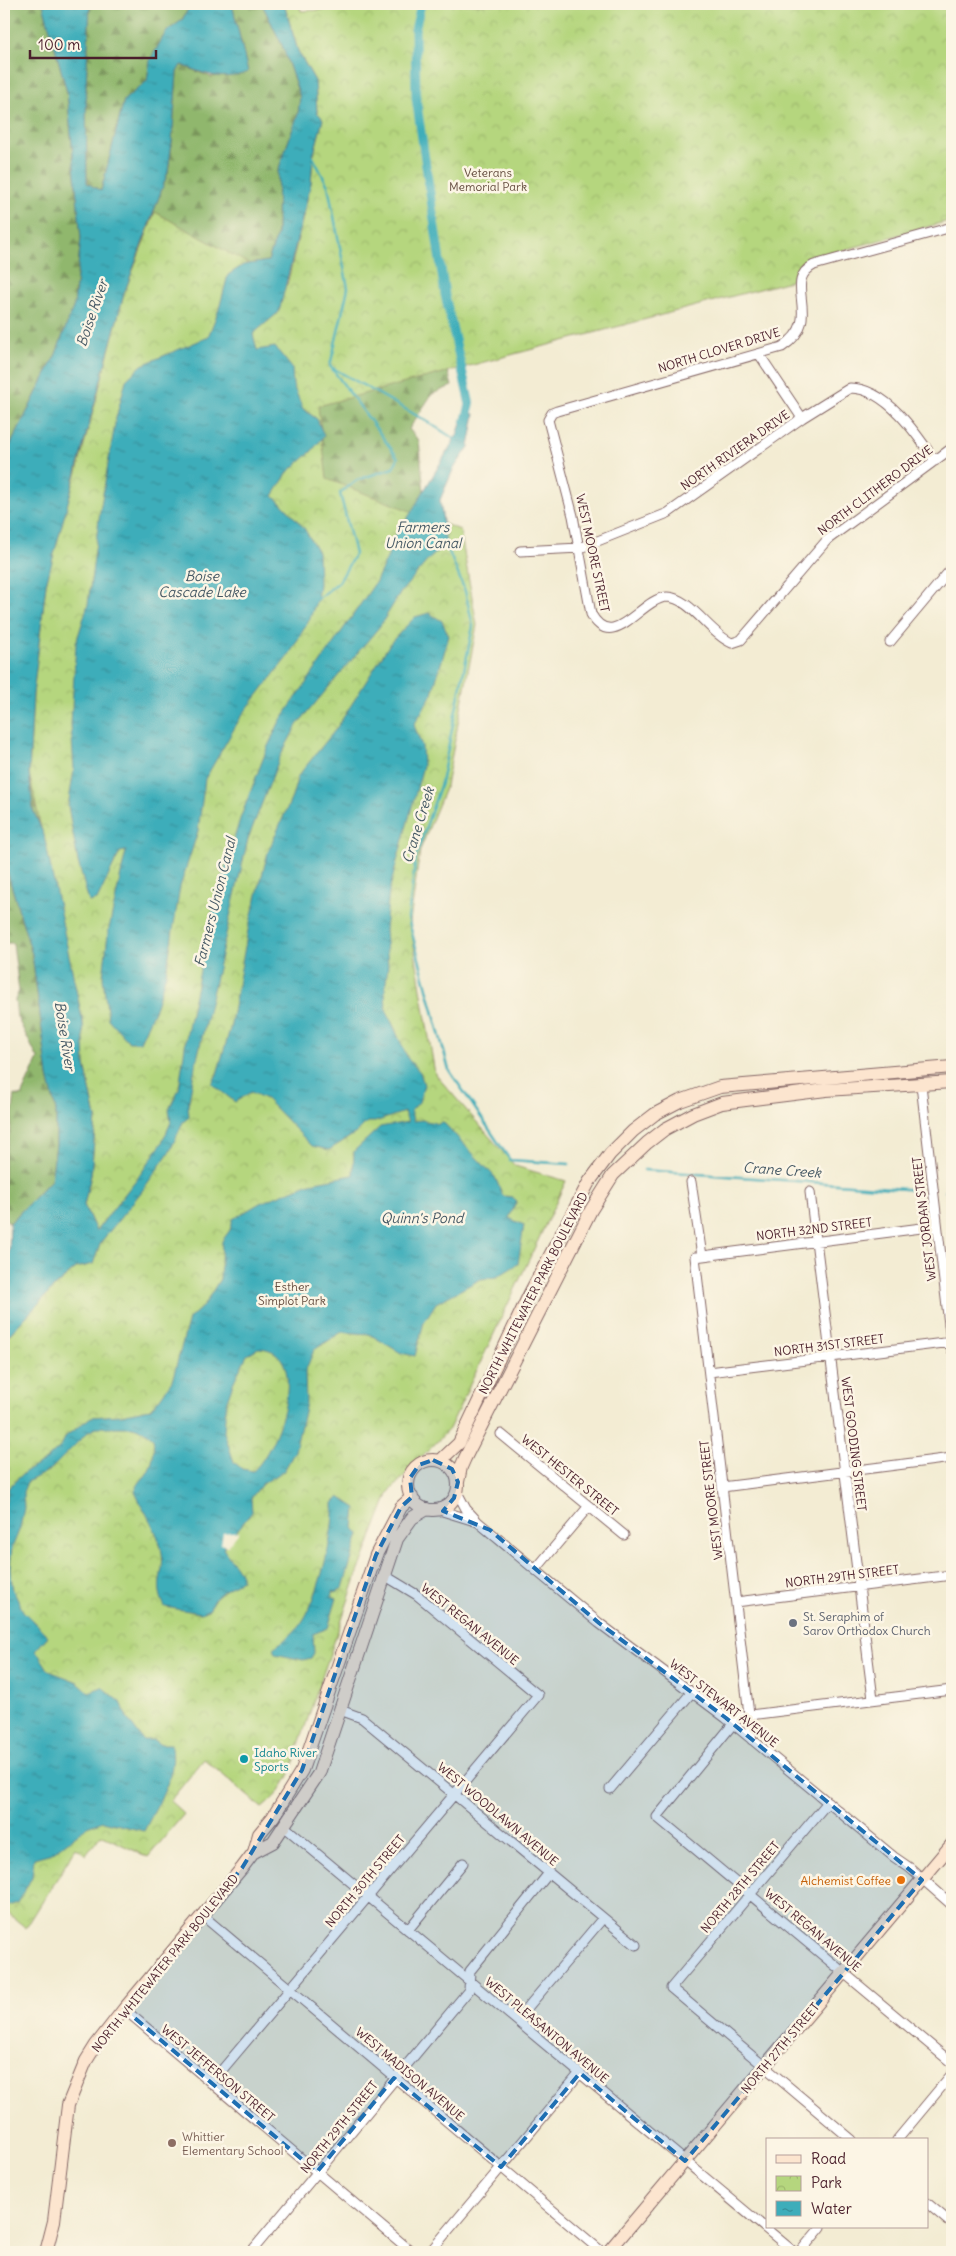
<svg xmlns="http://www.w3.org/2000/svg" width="956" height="2256" viewBox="0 0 956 2256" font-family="Delius,sans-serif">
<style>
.forest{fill:url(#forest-firs);stroke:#6d6b4c}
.park{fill:url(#park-crowns);stroke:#807a54}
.water{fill:url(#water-ripples);stroke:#446672;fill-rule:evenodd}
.pier{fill:#f3ecd3}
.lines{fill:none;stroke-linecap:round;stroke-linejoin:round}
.stream{stroke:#3eadba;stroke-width:2.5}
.canal{stroke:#3eadba;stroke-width:9}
.street-casing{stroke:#856766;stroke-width:11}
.secondary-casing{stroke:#856766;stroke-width:14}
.street{stroke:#fff;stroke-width:9}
.secondary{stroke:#fce5cf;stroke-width:12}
.marked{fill:#1f6fb2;fill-opacity:0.2;stroke:#1f6fb2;stroke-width:4;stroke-dasharray:10 6;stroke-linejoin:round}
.worship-dot{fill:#6b7280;stroke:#fcf5e5;stroke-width:2}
.culture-dot{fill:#0f9aa8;stroke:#fcf5e5;stroke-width:2}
.food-dot{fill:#e8710a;stroke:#fcf5e5;stroke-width:2}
.education-dot{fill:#8d6e63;stroke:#fcf5e5;stroke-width:2}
.labels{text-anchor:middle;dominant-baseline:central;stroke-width:5;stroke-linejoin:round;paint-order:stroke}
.park-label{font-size:12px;fill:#654d40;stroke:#fcf5e5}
.street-label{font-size:12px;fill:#4a1f2b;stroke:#fcf5e5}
.worship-label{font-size:12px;fill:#5b616d;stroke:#fcf5e5;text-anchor:start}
.culture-label{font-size:12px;fill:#0d838f;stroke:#fcf5e5;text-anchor:start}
.food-label{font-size:12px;fill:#c56008;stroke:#fcf5e5;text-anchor:end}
.education-label{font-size:12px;fill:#785e54;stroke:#fcf5e5;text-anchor:start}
.water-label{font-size:14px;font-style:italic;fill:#455864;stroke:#fcf5e5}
</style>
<defs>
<pattern id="forest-firs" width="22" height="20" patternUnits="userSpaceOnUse" patternTransform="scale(1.25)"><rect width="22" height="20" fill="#90b76d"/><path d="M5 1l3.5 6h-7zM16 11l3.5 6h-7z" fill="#78945a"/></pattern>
<pattern id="park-crowns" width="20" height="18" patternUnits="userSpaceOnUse" patternTransform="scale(1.25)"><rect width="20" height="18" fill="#b5d67e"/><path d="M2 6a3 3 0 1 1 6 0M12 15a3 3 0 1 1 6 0" fill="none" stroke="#9db76d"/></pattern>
<pattern id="water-ripples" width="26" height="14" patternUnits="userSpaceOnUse" patternTransform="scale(1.25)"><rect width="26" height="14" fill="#3eadba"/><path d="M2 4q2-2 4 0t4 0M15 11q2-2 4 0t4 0" fill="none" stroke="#368c97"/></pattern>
</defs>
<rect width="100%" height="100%" fill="#fcf5e5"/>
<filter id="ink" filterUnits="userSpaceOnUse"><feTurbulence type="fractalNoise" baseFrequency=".02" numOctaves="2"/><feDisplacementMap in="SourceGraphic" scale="10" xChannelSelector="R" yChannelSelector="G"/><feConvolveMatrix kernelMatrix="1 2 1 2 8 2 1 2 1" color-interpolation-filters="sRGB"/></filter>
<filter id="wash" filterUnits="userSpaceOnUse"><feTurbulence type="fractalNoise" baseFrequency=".0096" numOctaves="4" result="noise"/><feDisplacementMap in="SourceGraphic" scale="20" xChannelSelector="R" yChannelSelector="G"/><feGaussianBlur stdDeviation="1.12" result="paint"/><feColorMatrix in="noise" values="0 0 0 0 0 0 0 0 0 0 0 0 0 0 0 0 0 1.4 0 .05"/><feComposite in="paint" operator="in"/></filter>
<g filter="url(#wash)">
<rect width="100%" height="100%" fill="#f3ecd3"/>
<path class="forest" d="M4,4H43L67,92L81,238L74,305L56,354L6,454L4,464Z
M90,4H191L182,20L166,32L150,60L147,81L124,100L101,191L87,183L86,86Z
M232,4H262L282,45L300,97L298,114L278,171L277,235L268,261L243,265L317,419L323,119L284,4H299L301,11L423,279L452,386L432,394L409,429L419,441L424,492L403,526L169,1109L33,810L29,773L33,694L46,584L124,294L168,172L172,142L177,72L181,65L211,77L248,72Z
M4,861L32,954L48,1076L56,1111V1145L51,1180L10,1223L4,1218V1159L10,1132L15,1095L21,1096L38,1059L17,1017L15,1000L19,991L13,943H4Z"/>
<path class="park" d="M284,4H299L301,11L423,4H952V220L801,262L790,281L318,406L327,479L460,530L477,625L446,786L420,850L410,922L435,1074L515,1166L566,1181L449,1429L389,1492L356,1578L296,1753C293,1775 280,1794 262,1808L204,1759L170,1801L184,1814L148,1857L101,1835L86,1855L76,1848L26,1928L4,1910V1340L57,1284L76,1268L93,1264L96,1231L84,1205L91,1175L96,1118L85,1065L83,1023L29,773L33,694L46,584L64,514L77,472L124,294L155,212L287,285L311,183L313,157L323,119L317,113L315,81L298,51Z"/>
<path class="water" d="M43,4H90L86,86L87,183L101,191L124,100L147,81L150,60L166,32L182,20L191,4H232L248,72C223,82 205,74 181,65L177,72L172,142L168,172L124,294L46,584L33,694L29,773L33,810L44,835L83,1023L85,1065L96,1118L91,1175L84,1205L96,1231L142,1172L162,1143L171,1122L169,1109L179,1089L187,1032L214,905L240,819L268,746L280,721L375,583L388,556L392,539L403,526L457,435L465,412L475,414L469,447L453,470L440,500L446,544L428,560L401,592L380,626L297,725L280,757L248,839L194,1072L188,1106L189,1117L183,1122L170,1151L142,1191L101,1242L93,1264L76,1268L57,1284L4,1340V1261L9,1254L10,1223L51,1180L56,1145V1111L48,1076L32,954L4,861V464L6,454L56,354L74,305L81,238L67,92Z
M262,4H284L298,51L315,81L317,112L323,119L313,157L311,183L279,312L253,334L257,350L275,347L292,368L293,385L303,409L317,419L324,436L311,452L288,472L273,496L286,508L304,528L318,552L319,584L317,599L310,618L289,655L242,715L205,779L198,831L180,887L166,974L156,1006L140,1042H129L108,1019L103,978L108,933L126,851L120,852L97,900L89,902L78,862L68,806L74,770L71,724L76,643L88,604L100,511L116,418L126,380L142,365L208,337L219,309L228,275L243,265L268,261L277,235L278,171L298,114L300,97L282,45Z
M429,613L442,621L449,636L432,694L414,725L422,746L423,766L389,891L385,930L388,965L385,991L386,1009L408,1059L420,1072L424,1085L419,1102L411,1111L413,1121L422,1120L439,1124L442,1121L495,1177L503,1196L512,1197L517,1201L509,1218L524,1225L518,1264L497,1277L481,1279L436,1303L424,1322L415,1356L401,1353L369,1334L342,1332L314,1350L305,1372L306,1403L295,1451L284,1471L262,1484L251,1498L252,1512L223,1548C229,1559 240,1568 242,1580C229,1589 213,1593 210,1609L201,1613L165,1607C153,1583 165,1576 162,1553C159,1532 144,1512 135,1492C138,1483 140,1482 146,1475C153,1466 155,1449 153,1438L144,1431L133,1427H97L87,1433L50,1470L27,1482L23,1492L24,1508L20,1528L12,1548L10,1568L13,1590L23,1611L48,1636L36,1650L49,1671L78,1682L89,1692L102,1687L122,1704L127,1718L143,1740H154L159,1744H171C179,1773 157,1805 144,1831L103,1821L87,1827L52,1853L34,1858L32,1877L18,1903L4,1907V1508L9,1487L25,1472L46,1460L61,1446L66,1436L91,1417L121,1415L150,1409L160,1398L172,1381L189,1319L204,1305L220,1279L222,1241L230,1230L233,1219L260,1203L310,1183L353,1175L354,1151L380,1127L408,1122L404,1112L375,1122H367L356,1133L329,1150L312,1146L266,1099L251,1092L235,1102L212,1084L217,1074L230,1029L248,930L268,852L292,797L298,776L336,729L391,642L415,617ZM258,1348C314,1349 277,1451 253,1471L242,1469L234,1462L224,1432L226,1403L234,1381L247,1355Z
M339,1497L356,1508L354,1528L359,1534L343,1588L335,1592L332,1591V1596L337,1598L328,1628L313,1634L314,1653L311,1658L303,1660L275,1654L273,1648C285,1640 296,1632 304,1619C319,1595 335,1531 333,1503Z"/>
<path class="pier" d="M240,1531L228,1546L221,1544L223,1533Z"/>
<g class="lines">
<path class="stream" d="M313,157L328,186L348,288L330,366L398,458L393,468L357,480L340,493L355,554L339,582L317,599
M331,367L428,422L456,440
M445,542L465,591L473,626L441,783L416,856L408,918L449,1070L510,1160L569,1164
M644,1170L919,1190
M945,1191L952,1192"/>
<path class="canal" d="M421,4L415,30L416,98L445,295L470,405L465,423"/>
</g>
</g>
<g filter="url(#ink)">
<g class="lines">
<g class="street-casing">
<path id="street" d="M952,227L814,265C780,282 826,319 782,347L557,411L552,413L548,420L573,516L591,614C613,654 641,598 667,597C690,597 711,635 732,643L741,640L827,540L952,448
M759,354L802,418
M520,551L580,548L668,513L802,418L850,388C886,388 917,434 935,461
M890,642L952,568
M921,1085L952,1350
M691,1182L702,1256
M810,1192L873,1699
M709,1372L952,1342
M501,1434L624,1535
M722,1487L952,1458
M457,1492L466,1509L478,1522L599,1623L726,1718L894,1857L910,1868L952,1905
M436,1509L478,1522
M536,1569L589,1506
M736,1602L952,1575
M340,1710L362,1718L636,1945
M726,1718L952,1690
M733,1724L657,1817L952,2063
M752,1740L695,1257L937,1226
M610,1789L692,1692
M828,1802L671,1988L852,2140
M285,1827L794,2252
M202,1915L602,2252
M408,1930L463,1863
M124,2009L412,2252
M517,2020L603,1918
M211,2083L538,1695L417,1595L384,1575
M897,2140L952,2074
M927,2203L952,2224
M251,2252L469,1990L470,1971L549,1873
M430,2252L580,2073
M800,2252L821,2227"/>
</g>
<g class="secondary-casing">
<path id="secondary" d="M408 1485a25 25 0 1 1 50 0a25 25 0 1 1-50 0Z
M440,1461L459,1443L530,1293L589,1182L610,1154L633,1131L655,1114L680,1101L720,1087L952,1067
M458,1482L461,1467L465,1458L591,1210L613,1175L647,1143L665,1129L693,1114L722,1103L826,1090L952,1082
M254,1852L273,1842L319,1773L397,1539L412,1518L427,1509
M46,2252L54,2221L68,2105L86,2061L96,2045L124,2009L242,1868L254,1852L259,1834L273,1817L302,1770L376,1555L401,1507L412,1497
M608,2252L952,1844"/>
</g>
<use href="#street" class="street"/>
<use href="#secondary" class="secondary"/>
</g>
</g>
<path class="marked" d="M433,1460L452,1469L458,1482L454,1498L443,1511L490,1530L599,1623L726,1718L922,1880L685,2161L580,2073L501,2167L394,2078L317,2172L124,2009L242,1868L302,1770L376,1555L401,1507L412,1497L410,1478L419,1465Z"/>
<circle class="worship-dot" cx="793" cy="1623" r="5"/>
<circle class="culture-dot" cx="244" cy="1759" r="5"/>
<circle class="food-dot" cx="901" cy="1880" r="5"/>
<circle class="education-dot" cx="172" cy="2143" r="5"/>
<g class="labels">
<g class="park-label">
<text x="488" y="172">Veterans<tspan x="488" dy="14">Memorial Park</tspan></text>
<text x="292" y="1286">Esther<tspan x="292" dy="14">Simplot Park</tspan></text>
</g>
<g class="street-label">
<text transform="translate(719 350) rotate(-17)">NORTH CLOVER DRIVE</text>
<text transform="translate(735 450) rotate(-35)">NORTH RIVIERA DRIVE</text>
<text transform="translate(875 490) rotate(-37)">NORTH CLITHERO DRIVE</text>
<text transform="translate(593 553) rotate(78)">WEST MOORE STREET</text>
<text transform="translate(924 1219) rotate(-97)">WEST JORDAN STREET</text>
<text transform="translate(814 1229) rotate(-7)">NORTH 32ND STREET</text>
<text transform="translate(533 1293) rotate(-63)">NORTH WHITEWATER PARK BOULEVARD</text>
<text transform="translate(829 1345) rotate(-7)">NORTH 31ST STREET</text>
<text transform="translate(854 1444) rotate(83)">WEST GOODING STREET</text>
<text transform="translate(570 1475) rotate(39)">WEST HESTER STREET</text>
<text transform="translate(711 1500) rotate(-97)">WEST MOORE STREET</text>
<text transform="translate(842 1576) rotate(-7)">NORTH 29TH STREET</text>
<text transform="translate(470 1624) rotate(39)">WEST REGAN AVENUE</text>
<text transform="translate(724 1703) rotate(38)">WEST STEWART AVENUE</text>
<text transform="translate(498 1814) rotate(40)">WEST WOODLAWN AVENUE</text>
<text transform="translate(365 1881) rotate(-50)">NORTH 30TH STREET</text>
<text transform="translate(740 1887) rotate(-50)">NORTH 28TH STREET</text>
<text transform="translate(813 1930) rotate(40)">WEST REGAN AVENUE</text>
<text transform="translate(165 1963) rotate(-51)">NORTH WHITEWATER PARK BOULEVARD</text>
<text transform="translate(547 2030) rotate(40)">WEST PLEASANTON AVENUE</text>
<text transform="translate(780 2048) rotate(-50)">NORTH 27TH STREET</text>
<text transform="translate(218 2073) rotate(40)">WEST JEFFERSON STREET</text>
<text transform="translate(410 2074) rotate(40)">WEST MADISON AVENUE</text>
<text transform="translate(339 2127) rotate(-51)">NORTH 29TH STREET</text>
</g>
<g class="worship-label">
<text x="803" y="1616">St. Seraphim of<tspan x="803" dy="14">Sarov Orthodox Church</tspan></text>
</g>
<g class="culture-label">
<text x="254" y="1752">Idaho River<tspan x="254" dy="14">Sports</tspan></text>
</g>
<g class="food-label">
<text x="891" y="1880">Alchemist Coffee</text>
</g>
<g class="education-label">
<text x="182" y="2136">Whittier<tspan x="182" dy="14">Elementary School</tspan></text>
</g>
<g class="water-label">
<text transform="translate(92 313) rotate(-71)">Boise River</text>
<text x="423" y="527">Farmers<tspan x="423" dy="16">Union Canal</tspan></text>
<text x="202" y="576">Boise<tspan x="202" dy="16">Cascade Lake</tspan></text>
<text transform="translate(418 825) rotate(-73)">Crane Creek</text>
<text transform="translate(215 902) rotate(-76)">Farmers Union Canal</text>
<text transform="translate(65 1036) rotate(81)">Boise River</text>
<text transform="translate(782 1170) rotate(4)">Crane Creek</text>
<text x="422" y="1218">Quinn's Pond</text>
</g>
</g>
<rect width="956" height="2256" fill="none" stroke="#fcf5e5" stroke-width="20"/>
<rect x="766" y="2138" width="162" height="90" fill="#fcf5e5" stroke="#b59f9b"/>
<rect x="776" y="2155" width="25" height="8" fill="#fce5cf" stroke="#b59f9b"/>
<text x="811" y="2164" font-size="15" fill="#4a1f2b">Road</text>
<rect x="776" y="2176" width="25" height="15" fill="url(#park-crowns)" stroke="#b59f9b"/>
<text x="811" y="2188" font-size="15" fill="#4a1f2b">Park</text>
<rect x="776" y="2201" width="25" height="15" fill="url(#water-ripples)" stroke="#b59f9b"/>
<text x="811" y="2214" font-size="15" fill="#4a1f2b">Water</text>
<path d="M30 50v8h126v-8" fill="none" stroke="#4a1f2b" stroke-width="2.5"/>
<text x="38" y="50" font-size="15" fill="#4a1f2b" stroke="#fcf5e5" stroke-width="4" paint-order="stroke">100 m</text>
</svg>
